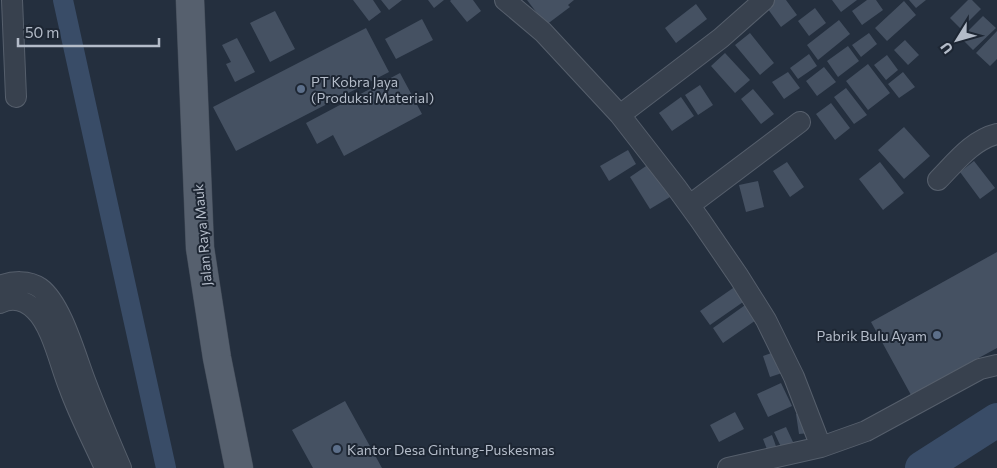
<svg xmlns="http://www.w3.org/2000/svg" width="997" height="468" viewBox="0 0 997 468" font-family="Commissioner,sans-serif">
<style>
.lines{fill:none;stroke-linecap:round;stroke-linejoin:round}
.canal{stroke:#394c67;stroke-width:20}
.river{stroke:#394c67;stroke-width:34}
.building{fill:#455162}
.street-casing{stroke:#565f6c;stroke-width:22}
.primary-casing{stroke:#414a57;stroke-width:29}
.street{stroke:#38414e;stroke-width:20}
.primary{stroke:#56606e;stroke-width:28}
.service-dot{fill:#5c6f8a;stroke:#1d2633;stroke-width:2}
.labels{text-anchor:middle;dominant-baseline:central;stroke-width:4;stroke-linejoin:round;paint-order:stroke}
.poi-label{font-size:14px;fill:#b4bcc9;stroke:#1d2633;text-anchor:start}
.street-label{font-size:14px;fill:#b4bcc9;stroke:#1d2633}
</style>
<rect width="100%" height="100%" fill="#242f3e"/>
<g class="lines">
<path class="canal" d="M63,0L166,468"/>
<path class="river" d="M922,468L997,420"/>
</g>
<path class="building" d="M353,0H373L381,12L369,21Z
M381,0H402L389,10Z
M428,0H444L434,8Z
M451,0H473L481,11L467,22L450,1Z
M527,0H574L568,5L570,7L546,25Z
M772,0H786L797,15L781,27L765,5Z
M832,0H857L841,12Z
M867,0H876L883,10L862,25L852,11Z
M909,0H926L916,8Z
M968,0H972L981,9L961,29L950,18Z
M904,1L916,15L887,41L875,28Z
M696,4L707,19L676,43L665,28Z
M815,8L826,23L809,36L798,21Z
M275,11L295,49L270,62L250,23Z
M983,16L996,28L973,50L961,38Z
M422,19L433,40L396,59L385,39Z
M839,20L850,34L818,60L807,45Z
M366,28L389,72L236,151L213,107Z
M997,31V59L990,66L976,53Z
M750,33L774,63L760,75L735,45Z
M869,33L877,44L861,57L852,45Z
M237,38L255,72L235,82L226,64L231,62L222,45Z
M905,40L919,55L908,65L894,50Z
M848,46L859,61L838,77L827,61Z
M725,53L750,80L735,93L711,66Z
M809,54L817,66L798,79L790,68Z
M887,55L898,70L886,80L874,65Z
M868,64L890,93L868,110L846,81Z
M824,67L836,82L817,96L806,81Z
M788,72L800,88L784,99L772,82Z
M903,72L915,87L899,98L888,84Z
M400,73L422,114L344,156L333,135L317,144L306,123Z
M700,85L713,105L698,115L685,95Z
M846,88L867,115L854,124L834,97Z
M753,89L774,114L761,124L741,99Z
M681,97L694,116L672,131L659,113Z
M831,103L850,128L835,140L816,114Z
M904,127L930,156L904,179L878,150Z
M628,150L636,164L609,181L600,166Z
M974,161L995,188L980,199L960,172Z
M787,162L804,187L790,197L773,171Z
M880,162L904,193L883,210L859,179Z
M649,164L670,197L650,209L630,177Z
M758,181L764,207L746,212L739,185Z
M997,252V348L911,395L871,322Z
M736,286L746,300L710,325L700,311Z
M748,303L759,318L723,343L713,328Z
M777,351L785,372L770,377L763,356Z
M781,383L792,406L768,417L757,394Z
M345,401L382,468H313L292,430Z
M735,412L744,429L719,442L710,425Z
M806,412L810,433L799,434L796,414Z
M786,427L793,442L781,447L774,432Z
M772,435L777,449L768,452L763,439Z"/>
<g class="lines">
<g class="street-casing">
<path id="street" d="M12,0L16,97
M505,0L543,32L620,115L676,187L700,220L739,277L766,320L794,377L821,447
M620,115L721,38L764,0
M938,180C955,163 972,140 997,134
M690,205L800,122
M0,286C12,281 29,280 40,288C62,304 76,358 86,383C97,412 109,440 121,468
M0,303C12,297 25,300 35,310C52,326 60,365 69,387C79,415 93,441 105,468
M728,468L821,447L866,431L980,369L997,365"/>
</g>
<g class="primary-casing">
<path id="primary" d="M190,0L200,248L217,358L239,468"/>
</g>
<use href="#street" class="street"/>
<use href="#primary" class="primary"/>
</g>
<g class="service-dot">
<circle cx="301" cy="89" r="5"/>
<circle cx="937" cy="335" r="5"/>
<circle cx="337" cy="449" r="5"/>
</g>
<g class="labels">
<g class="poi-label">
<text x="311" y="81">PT Kobra Jaya<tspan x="311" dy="16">(Produksi Material)</tspan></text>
<text x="927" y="335" text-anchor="end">Pabrik Bulu Ayam</text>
<text x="347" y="449">Kantor Desa Gintung-Puskesmas</text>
</g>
<g class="street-label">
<text transform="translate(202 235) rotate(-95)">Jalan Raya Mauk</text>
</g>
</g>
<g transform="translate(957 40) rotate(233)" stroke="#1d2633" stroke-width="4" paint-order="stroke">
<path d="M0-4L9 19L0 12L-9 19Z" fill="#b4bcc9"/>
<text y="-8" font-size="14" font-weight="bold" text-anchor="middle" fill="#b4bcc9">U</text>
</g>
<path d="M18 38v8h141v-8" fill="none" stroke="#b4bcc9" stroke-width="2.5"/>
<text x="25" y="38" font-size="15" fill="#b4bcc9" stroke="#1d2633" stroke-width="4" paint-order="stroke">50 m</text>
</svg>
